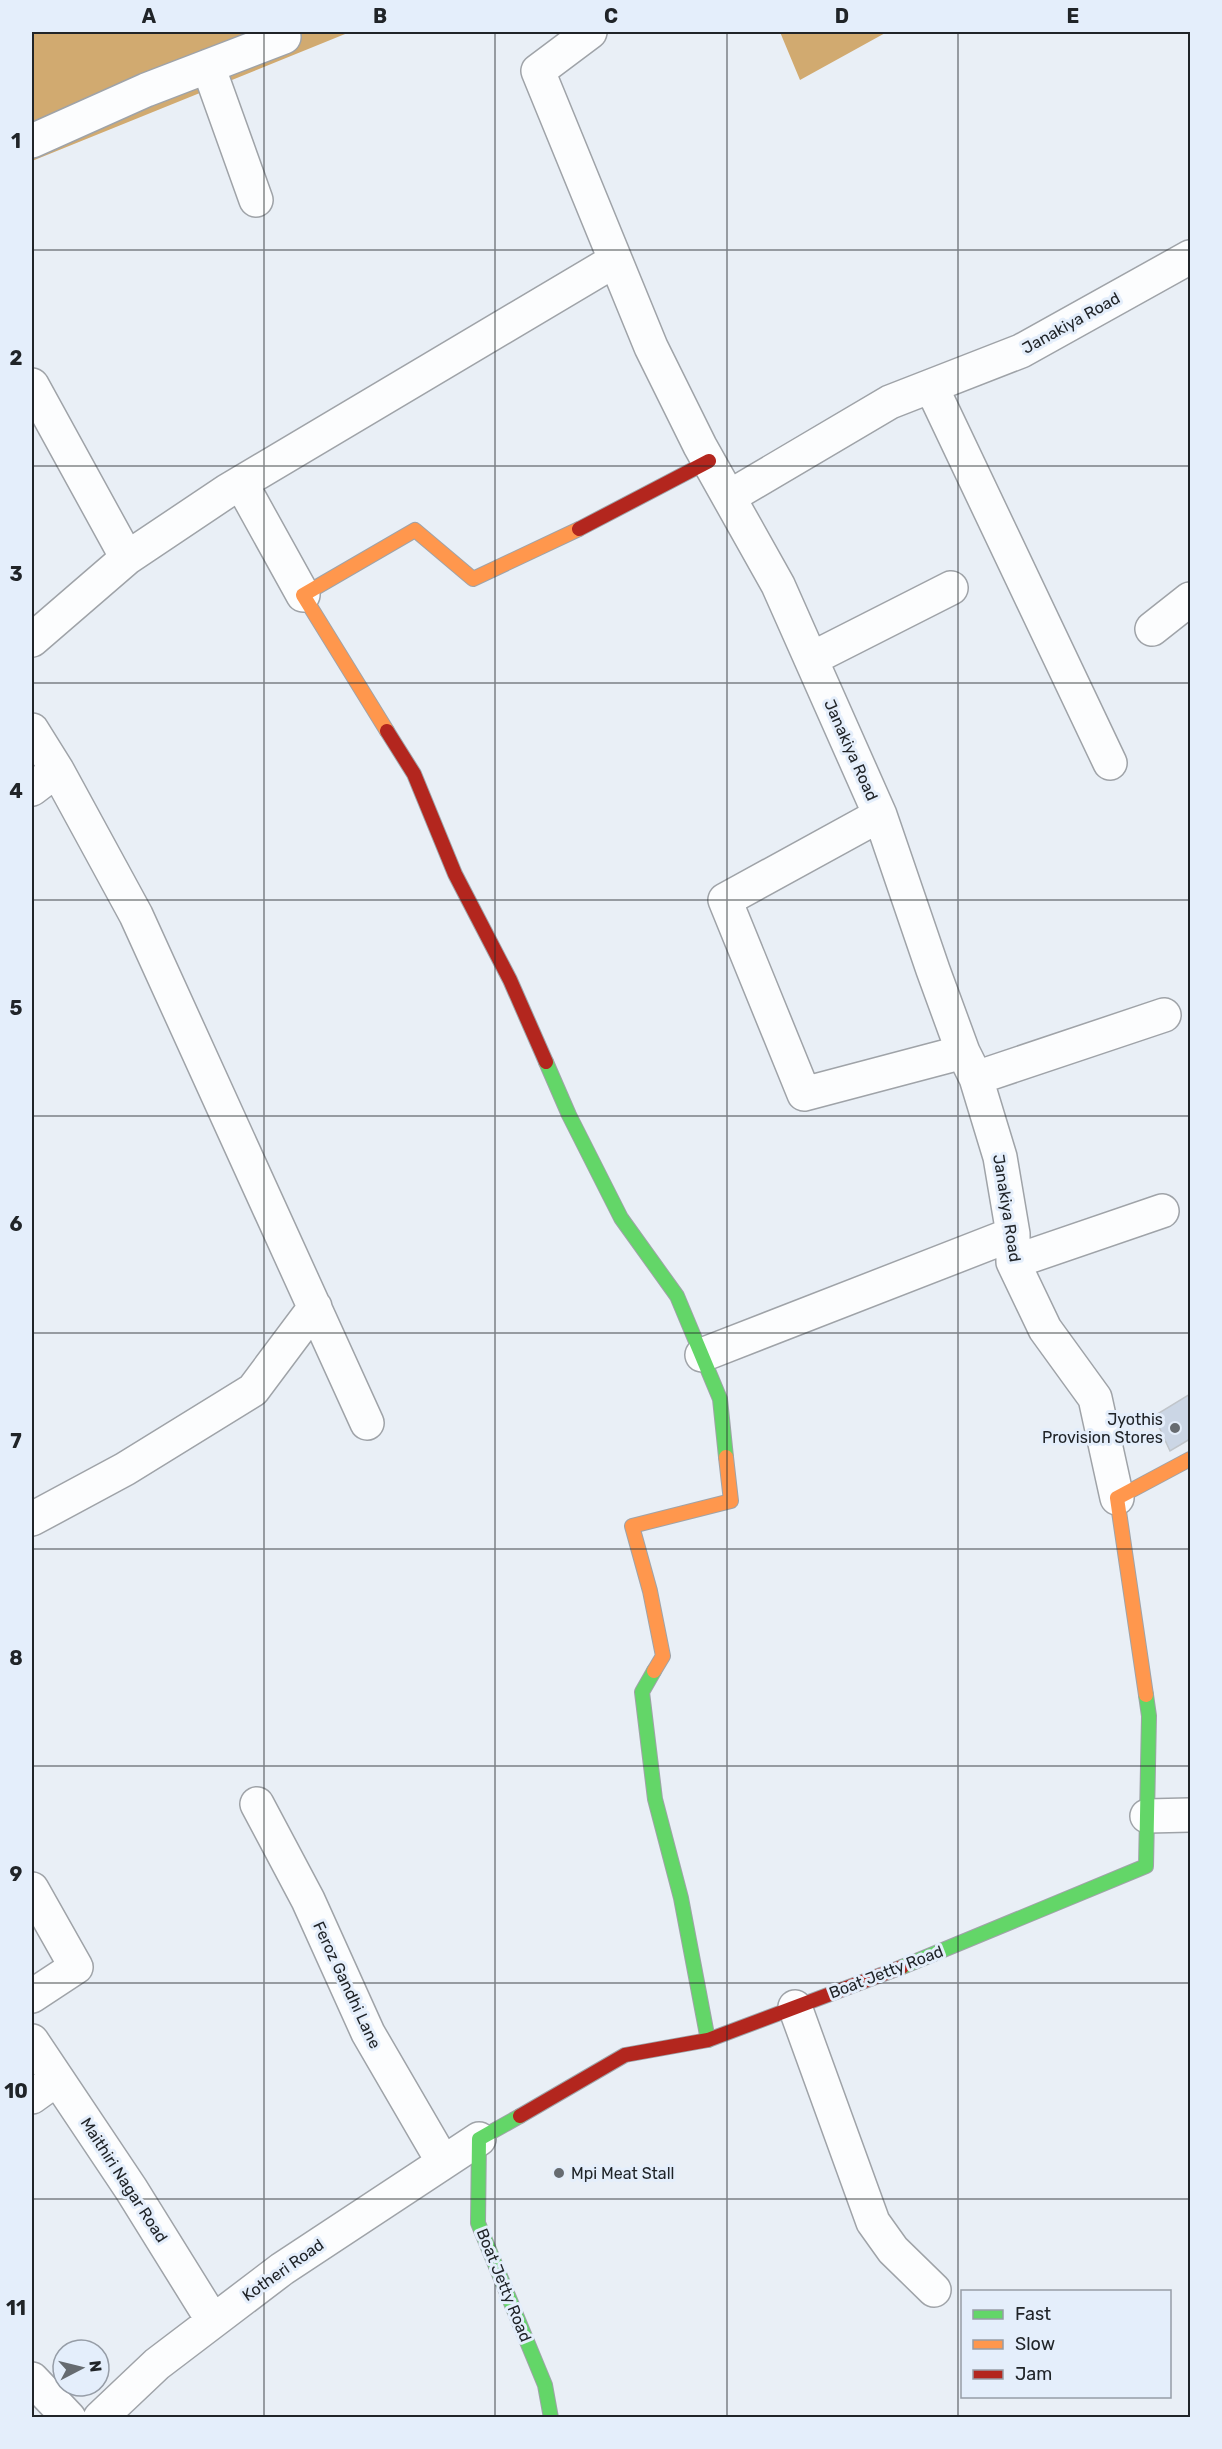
<svg xmlns="http://www.w3.org/2000/svg" width="1222" height="2449" viewBox="0 0 1222 2449" font-family="Rubik,sans-serif">
<style>
.water{fill:#d1aa70}
.building{fill:#cbd6e5;stroke:#c0c5ca;stroke-width:1.5}
.lines{fill:none;stroke-linecap:round;stroke-linejoin:round}
.street-casing{stroke:#9fa3a8;stroke-width:36}
.fast-casing{stroke:#9fa3a8;stroke-width:16}
.slow-casing{stroke:#9fa3a8;stroke-width:16}
.jam-casing{stroke:#9fa3a8;stroke-width:16}
.street{stroke:#fcfdfe;stroke-width:33}
.fast{stroke:#63d668;stroke-width:14}
.slow{stroke:#ff974d;stroke-width:14}
.jam{stroke:#b3261e;stroke-width:14}
.grid{fill:none;stroke:#202428;stroke-width:1.5;stroke-opacity:0.55}
.poi-dot{fill:#666b70;stroke:#e4eefb;stroke-width:2}
.labels{text-anchor:middle;dominant-baseline:central;stroke-width:6;stroke-linejoin:round;paint-order:stroke}
.street-label{font-size:16px;fill:#202428;stroke:#e4eefb}
.poi-label{font-size:16px;fill:#202428;stroke:#e4eefb;text-anchor:end}
.neatline{fill:none;stroke:#202428;stroke-width:2}
.grid-label{font-size:20px;text-anchor:middle;font-weight:bold;fill:#202428}
</style>
<rect width="100%" height="100%" fill="#e9eff6"/>
<path class="water" d="M32,32H350L32,161Z
M780,32H887L800,80Z"/>
<path class="building" d="M1190,1394V1439L1170,1451L1154,1416Z"/>
<g class="lines">
<g class="street-casing">
<path id="street" d="M590,32L538,71L651,347L700,446L778,585L880,815L933,970L963,1052L976,1078L1000,1157L1013,1234V1262L1045,1329L1095,1398L1117,1498
M208,66L256,200
M32,141L146,90L284,37
M32,385L127,558L227,491L614,261
M931,386L1110,763
M241,483L303,595
M729,497L890,402L1021,351L1190,257
M1152,629L1190,599
M32,640L127,558
M811,659L951,588
M32,730L57,770L136,915L367,1423
M32,789L57,770
M880,815L725,900L804,1094L963,1052
M976,1078L1164,1015
M1013,1262L1162,1211
M702,1355L1013,1234
M32,1519L125,1469L253,1390L315,1307
M257,1804L308,1900L368,2033L443,2162
M1147,1816L1190,1815
M32,1889L76,1967L32,1996
M795,2007L873,2222L893,2250L934,2290
M32,2041L131,2189L213,2321
M32,2097L57,2079
M32,2379L69,2418
M100,2418L157,2364L282,2269L479,2139"/>
</g>
<g class="fast-casing">
<path id="fast" d="M546,1062L569,1115L621,1218L677,1296L720,1399L726,1457
M654,1671L642,1692L655,1799L681,1898L708,2040
M902,1967L1146,1866L1149,1716L1146,1695
M520,2116L479,2139L478,2223L545,2385L551,2418"/>
</g>
<g class="slow-casing">
<path id="slow" d="M387,731L303,595L415,530L473,579L579,529
M654,1671L663,1656L650,1591L632,1526L731,1501L726,1457
M1146,1695L1117,1498L1190,1459"/>
</g>
<g class="jam-casing">
<path id="jam" d="M579,529L709,461
M387,731L414,774L455,874L510,980L546,1062
M520,2116L625,2055L708,2040L902,1967"/>
</g>
<use href="#street" class="street"/>
<use href="#fast" class="fast"/>
<use href="#slow" class="slow"/>
<use href="#jam" class="jam"/>
</g>
<path class="grid" d="M264,32V2418M495,32V2418M727,32V2418M958,32V2418M32,250H1190M32,466H1190M32,683H1190M32,900H1190M32,1116H1190M32,1333H1190M32,1549H1190M32,1766H1190M32,1983H1190M32,2199H1190"/>
<g class="poi-dot">
<circle cx="1175" cy="1428" r="6"/>
<circle cx="559" cy="2173" r="6"/>
</g>
<g class="labels">
<g class="street-label">
<text transform="translate(1071 323) rotate(-29)">Janakiya Road</text>
<text transform="translate(851 750) rotate(66)">Janakiya Road</text>
<text transform="translate(1007 1208) rotate(81)">Janakiya Road</text>
<text transform="translate(886 1972) rotate(-21)">Boat Jetty Road</text>
<text transform="translate(347 1985) rotate(65)">Feroz Gandhi Lane</text>
<text transform="translate(124 2180) rotate(57)">Maithiri Nagar Road</text>
<text transform="translate(283 2270) rotate(-35)">Kotheri Road</text>
<text transform="translate(504 2285) rotate(68)">Boat Jetty Road</text>
</g>
<g class="poi-label">
<text x="1163" y="1419">Jyothis<tspan x="1163" dy="18">Provision Stores</tspan></text>
<text x="571" y="2173" text-anchor="start">Mpi Meat Stall</text>
</g>
</g>
<rect width="1222" height="2449" fill="none" stroke="#e4eefb" stroke-width="66"/>
<rect x="961" y="2290" width="210" height="108" fill="#e4eefb" stroke="#969da7" stroke-width="1.5"/>
<rect x="973" y="2310" width="30" height="9" fill="#63d668" stroke="#969da7" stroke-width="1.5"/>
<text x="1015" y="2320" font-size="18" fill="#202428">Fast</text>
<rect x="973" y="2340" width="30" height="9" fill="#ff974d" stroke="#969da7" stroke-width="1.5"/>
<text x="1015" y="2350" font-size="18" fill="#202428">Slow</text>
<rect x="973" y="2370" width="30" height="9" fill="#b3261e" stroke="#969da7" stroke-width="1.5"/>
<text x="1015" y="2380" font-size="18" fill="#202428">Jam</text>
<g transform="translate(81 2368) rotate(83)"><circle r="28" fill="#e4eefb" stroke="#969da7" stroke-width="1.5"/>
<path d="M0-4.5L10 22L0 15L-10 22Z" fill="#666b70"/>
<text y="-9" font-size="16" font-weight="bold" text-anchor="middle" fill="#202428">N</text>
</g>
<rect x="33" y="33" width="1156" height="2383" class="neatline"/>
<g class="grid-label">
<text x="149" y="23">A</text>
<text x="380" y="23">B</text>
<text x="611" y="23">C</text>
<text x="842" y="23">D</text>
<text x="1073" y="23">E</text>
<text x="16" y="148">1</text>
<text x="16" y="365">2</text>
<text x="16" y="581">3</text>
<text x="16" y="798">4</text>
<text x="16" y="1015">5</text>
<text x="16" y="1231">6</text>
<text x="16" y="1448">7</text>
<text x="16" y="1665">8</text>
<text x="16" y="1881">9</text>
<text x="16" y="2098">10</text>
<text x="16" y="2315">11</text>
</g>
</svg>
